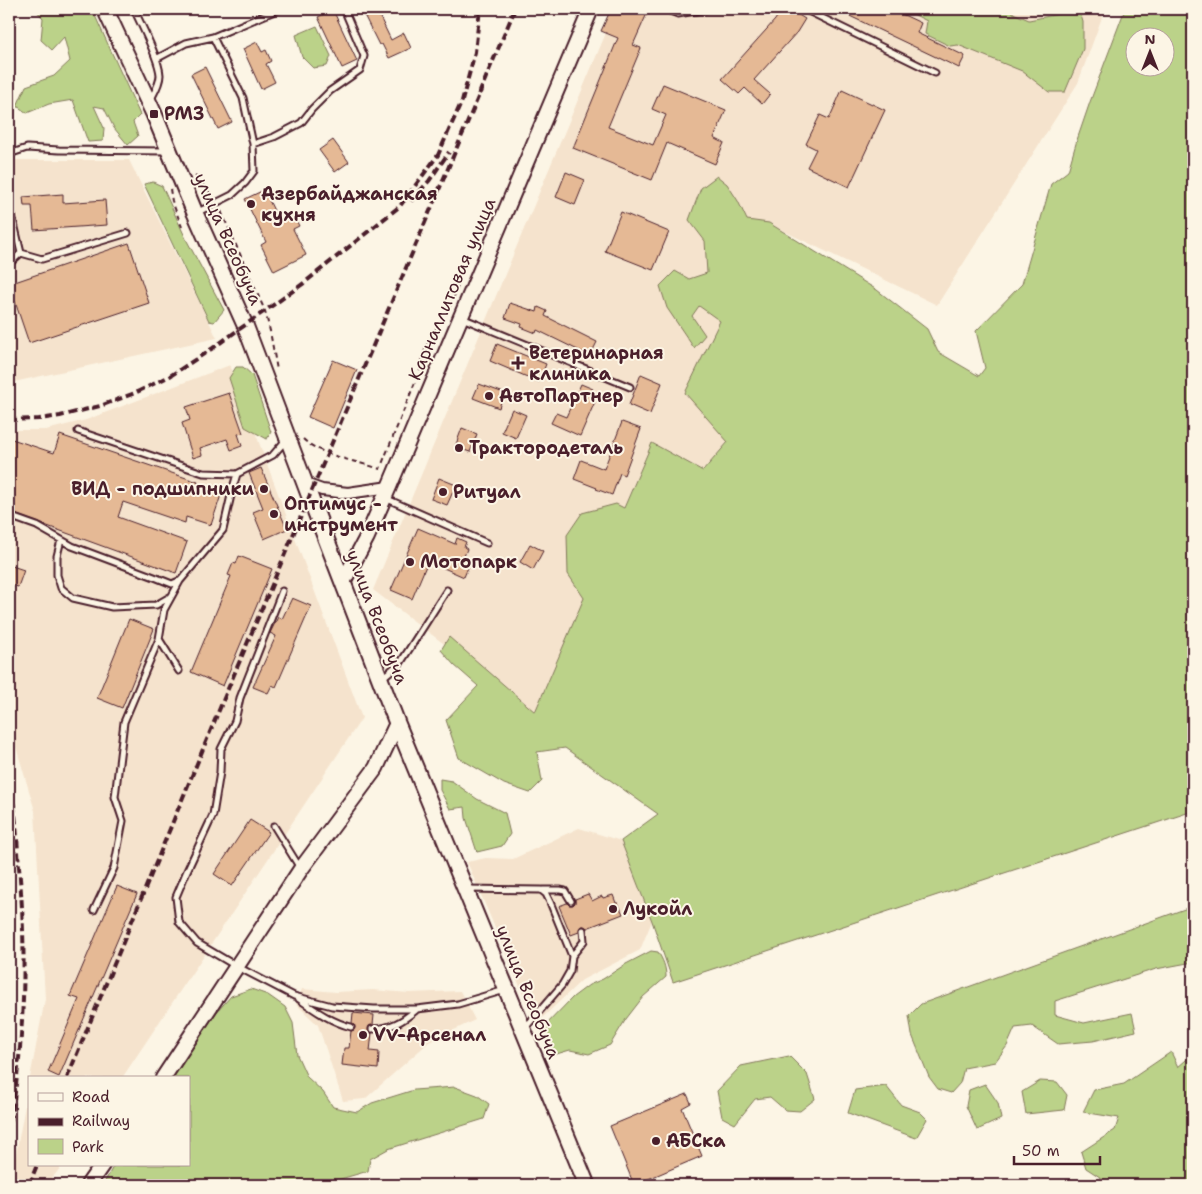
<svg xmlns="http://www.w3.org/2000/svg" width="1202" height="1194" viewBox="0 0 1202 1194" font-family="'Shantell Sans',sans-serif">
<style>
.built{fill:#f5e3cd}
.green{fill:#bbd289;stroke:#82785a;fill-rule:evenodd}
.building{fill:#e5b995;stroke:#4a1f2b}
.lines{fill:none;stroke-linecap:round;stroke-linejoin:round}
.lane-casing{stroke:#4a1f2b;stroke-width:9}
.street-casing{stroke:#4a1f2b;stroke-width:14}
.secondary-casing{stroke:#4a1f2b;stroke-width:18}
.primary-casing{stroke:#4a1f2b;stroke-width:19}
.path{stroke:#4a1f2b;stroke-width:2;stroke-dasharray:5 4;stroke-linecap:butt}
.lane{stroke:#fcf5e5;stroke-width:5}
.street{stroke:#fcf5e5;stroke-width:10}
.secondary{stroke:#fcf5e5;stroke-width:14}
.primary{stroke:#fcf5e5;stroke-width:15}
.rail{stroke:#4a1f2b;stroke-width:4;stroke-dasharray:8 4;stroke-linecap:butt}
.poi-dot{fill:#4a1f2b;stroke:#fcf5e5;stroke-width:2}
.labels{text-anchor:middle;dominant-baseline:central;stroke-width:4;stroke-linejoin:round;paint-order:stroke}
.poi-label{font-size:18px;font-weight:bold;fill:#4a1f2b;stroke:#fcf5e5;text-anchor:start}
.street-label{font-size:18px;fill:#4a1f2b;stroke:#fcf5e5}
</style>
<rect width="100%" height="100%" fill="#fcf5e5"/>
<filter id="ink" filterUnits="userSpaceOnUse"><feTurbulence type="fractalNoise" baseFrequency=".02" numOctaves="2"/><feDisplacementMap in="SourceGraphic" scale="10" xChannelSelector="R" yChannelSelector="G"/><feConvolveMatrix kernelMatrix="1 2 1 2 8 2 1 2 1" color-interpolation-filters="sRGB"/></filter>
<g filter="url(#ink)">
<path class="built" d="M616,9H1105L1078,83L937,305L769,224L728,442L703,471L652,443L535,713L373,590Z
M9,152L13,160H129L217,338L9,383Z
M230,365L362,718L122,1078H30L45,999L35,811L9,723V430H46L86,420Z
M579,828L621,841L652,921L640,950L582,980L536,1024L467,862L486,858L513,859Z
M302,989L336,992L373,990L409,993L460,991L475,1020L429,1042L365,1099L343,1101L318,1025L296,1004Z
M29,1085V1165H63L46,1185H10Z"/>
<path class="green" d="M35,9H92L140,115L133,122L138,136L128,145L114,128L104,108L94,106L104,128L103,141L88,142L73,100L49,104L27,113L17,106L26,86L54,76L70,61L64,37L52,50L41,40L43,18Z
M909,9H1012L1013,13L1029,20L1064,13L1074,9H1079L1083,22V49L1065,92H1049L1022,71L958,45L950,46L925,34L927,21L907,11Z
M1125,9H1193V811L673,982L652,921L621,841L658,814L565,748L537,752L542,781L530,793L504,784L459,758L446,720L478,686L454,665L441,650L449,637L535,712L584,598L568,574L567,535L582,513L616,504L624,508L652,443L703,471L728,442L685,393L720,321L699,306L692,316L705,335L694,348L667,308L660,286L675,271L689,279L707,273L705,241L689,220L701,188L717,176L727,184L738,201L747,220L769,223L877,290L927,329L938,352L979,376L985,368L976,331L1022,284L1051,184L1068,171L1077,140L1090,102ZM1134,38H1164V68H1134Z
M317,26L331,56L327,66L313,68L302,57L296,35Z
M153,182L162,186L186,239L224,310L214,322L209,321L144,184Z
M236,367H243L252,375L271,432L267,439L245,427L229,378Z
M440,779L452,781L477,799L505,813L510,834L502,846L477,852L466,818L465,807L450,809L440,790Z
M1193,906V962L1156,969L1055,1001V1015L1084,1023L1132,1013L1136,1031L1093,1041L1058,1044L1032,1026L1015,1028L1007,1046L995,1062L964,1068L960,1083L951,1093L938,1089L929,1077L912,1035L909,1016L921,1004Z
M651,951L658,952C663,960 666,967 666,977L643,997L626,1019L610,1045L589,1054L570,1050L553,1055L542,1029L573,997L589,985L603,979L626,964Z
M251,989L268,995L285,1007L293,1023L297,1055L307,1077L323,1092L333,1107L357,1112L372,1103L414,1090L455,1087L477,1095L489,1104L484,1119L388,1149L370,1159L368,1171L320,1185H103L114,1165H189V1078H173L216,1013L231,996Z
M1171,1052L1178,1067L1193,1054V1185H1112L1086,1168L1081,1152L1115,1130L1119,1118L1083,1112L1094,1090L1124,1084Z
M789,1056L807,1074L815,1099L800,1111L785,1110L770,1097L755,1099L735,1124L722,1117L717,1091L741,1066Z
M1040,1081L1057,1082L1067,1095L1064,1110L1026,1114L1022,1092Z
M985,1084L998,1103L1001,1119L977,1130L966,1106L969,1090Z
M886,1086L901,1105L920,1112L927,1119L916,1138L848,1113L855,1090Z"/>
<path class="building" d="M361,9H376L391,40L404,33L411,48L389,58L382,44L379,45Z
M611,9H649L633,45L641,48L608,127L653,145L666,115L652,109L663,84L726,110L714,138L724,143L715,164L667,143L652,180L573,148L618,38L601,31Z
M782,9H789L805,19L797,32L754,80L770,94L762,104L745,88L739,94L722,79L775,20Z
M835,9H891L921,23L917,33L965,56L959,68Z
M333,10L357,61L342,68L318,17Z
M257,42L262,52L266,50L271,61L266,64L275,82L261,89L243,49Z
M205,67L232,122L218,129L191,74Z
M842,90L885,110L849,187L807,167L816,149L806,144L820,115L829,119Z
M333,140L349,162L335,172L319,150Z
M566,172L585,180L575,205L556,197Z
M264,190L279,221L293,214L299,226L293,229L306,255L274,271L261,245L266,242L245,199Z
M63,194V203L105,200L107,225L34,230L32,206H24L23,197Z
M621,212L669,232L653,270L605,251Z
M129,243L149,303L29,343L9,284Z
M510,303L537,312L538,307L547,311L545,316L597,342L590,356L537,330L536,333L521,327L522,324L505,318Z
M497,344L546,364L539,382L490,361Z
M333,360L357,370L333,428L308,417Z
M641,374L662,383L650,414L629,405Z
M479,384L504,393L499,408L473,398Z
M581,384L593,389L591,394L597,397L580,436L551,423L556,413L566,417Z
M229,393L243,433L238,434L242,446L231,450L227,439L200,448L202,455L193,458L182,423L190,420L186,407Z
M512,409L526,415L516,438L502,432Z
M622,422L641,429L624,475L620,473L612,495L596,489L597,488L574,479L581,460L604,469Z
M462,428L477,434L470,452L455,447Z
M60,435L198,482L197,487L221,495L211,525L186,517L185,523L123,502L118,517L187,542L176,573L9,512V438L54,453Z
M261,468L287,529L264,539L253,512L263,508L249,473Z
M439,478L456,485L447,505L431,499Z
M418,528L455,544L457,538L466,542L464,547L467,549L462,561L469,565L464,577L428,561L412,599L391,590Z
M530,544L543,551L533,570L520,562Z
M239,556L272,569L223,686L191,672L231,576L228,575L233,563L236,564Z
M9,565L24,570L18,587L9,584Z
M292,598L311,606L276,687L272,685L268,693L253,687L276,636L270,633L278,617L282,619Z
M129,619L154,629L122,708L97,698Z
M250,820L269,832L232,886L214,874Z
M117,886L137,894L59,1077L48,1072L79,999L70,996Z
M588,894L592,901L602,896L603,898L613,895L616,903H618L623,914L587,928L584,926H581L579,929V932L571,935L559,906L567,903L569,905H573L575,903V899Z
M353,1013L374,1015L373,1025L369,1026L368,1030L370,1033H372L370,1051L379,1052L378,1069L342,1065L344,1048H349L351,1031L354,1030L355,1028L354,1024L352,1023Z
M687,1094L691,1103L682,1108L702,1156L634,1185L610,1126Z"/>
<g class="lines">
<g class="lane-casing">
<path id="lane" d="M134,9C141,25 159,58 160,75C160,84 154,93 150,101
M665,9L678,14L707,9
M804,9L935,73
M156,59L186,43L213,37L279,9
M253,144L274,137L301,123L312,109L330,91L360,70L364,56L344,9
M9,154L27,148L59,150L167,151
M9,207L11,211L21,253L9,264
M196,213L232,195L245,183L254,171L253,144L243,98L213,37
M21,253L42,259L128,233
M462,318L630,387
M78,431L203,473L237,474
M385,498L487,543
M9,516L37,526L72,546L157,578L172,584L179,581
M61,540L57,556V575L61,588L73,598L112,607L156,605L170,597
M282,591L240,698L235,721L221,749L220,772L213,815L186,873L176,897L179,922L197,943L236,966L294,996L332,1006L374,1009H417L458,1004L505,990
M159,639L179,671
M381,679L401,662L447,590
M274,826L300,868
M467,889L541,890L546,894L550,902L572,956L570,971L562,985L525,1028
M543,890H560L565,891L571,901
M94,910L114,868L123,821L115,797L124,722L159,639L164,610L180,581L223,530L232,491L237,474L273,455L286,440
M572,956L584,941L583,930
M299,999C315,1010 331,1022 351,1027
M372,1029C390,1029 403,1021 416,1010"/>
</g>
<g class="street-casing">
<path id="street" d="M305,484L322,490L348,493L389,487"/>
</g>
<g class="secondary-casing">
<path id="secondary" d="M343,582L367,537L389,487L591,9
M163,1078L301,869L376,768L397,723
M88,1185L102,1165"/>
</g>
<g class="primary-casing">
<path id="primary" d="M105,9L154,114L195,213L245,325L310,497L397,723L587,1185"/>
</g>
<path class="path" d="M195,175L212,196
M170,189L172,201L182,227
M221,211L265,311L270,331L277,370
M303,439C321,456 357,461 380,469L420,370L425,350L431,336L448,311L458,286"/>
<use href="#lane" class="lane"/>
<use href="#street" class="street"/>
<use href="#secondary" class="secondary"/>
<use href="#primary" class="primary"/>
<path class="rail" d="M479,94L515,9
M411,201L429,181L449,152
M9,420L39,419L60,416L100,406L135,393L170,376L213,348L304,283L400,206L438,155L462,101L475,52L480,9
M9,780C16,809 17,838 19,867C27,955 25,1042 9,1129
M67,1078L222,703L482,88
M29,1185L37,1165"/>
</g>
</g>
<g class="poi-dot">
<rect x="149" y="109" width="10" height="10" rx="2.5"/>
<circle cx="251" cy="204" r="5"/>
<path d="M515.5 355.5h5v5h5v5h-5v5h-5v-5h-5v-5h5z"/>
<circle cx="489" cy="396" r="5"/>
<circle cx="459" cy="448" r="5"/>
<circle cx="264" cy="489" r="5"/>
<circle cx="443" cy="492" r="5"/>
<circle cx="274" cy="514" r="5"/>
<circle cx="410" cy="562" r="5"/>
<circle cx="613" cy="909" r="5"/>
<circle cx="363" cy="1035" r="5"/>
<circle cx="656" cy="1141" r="5"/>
</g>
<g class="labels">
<g class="poi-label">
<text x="164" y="114">РМЗ</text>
<text x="261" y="194">Азербайджанская<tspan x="261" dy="21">кухня</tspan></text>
<text x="529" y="353">Ветеринарная<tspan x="529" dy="21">клиника</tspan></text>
<text x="499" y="396">АвтоПартнер</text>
<text x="469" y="448">Трактородеталь</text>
<text x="254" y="489" text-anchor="end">ВИД - подшипники</text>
<text x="453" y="492">Ритуал</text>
<text x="284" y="504">Оптимус -<tspan x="284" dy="21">инструмент</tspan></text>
<text x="420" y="562">Мотопарк</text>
<text x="623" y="909">Лукойл</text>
<text x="373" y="1035">VV-Арсенал</text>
<text x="666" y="1141">АБСка</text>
</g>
<g class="street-label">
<text transform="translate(228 239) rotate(66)">улица Всеобуча</text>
<text transform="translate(452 289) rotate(-67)">Карналлитовая улица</text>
<text transform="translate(377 617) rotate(69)">улица Всеобуча</text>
<text transform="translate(528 992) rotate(68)">улица Всеобуча</text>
</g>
</g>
<rect width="1202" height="1194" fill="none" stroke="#fcf5e5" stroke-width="30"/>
<rect x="15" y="15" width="1172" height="1164" fill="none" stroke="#4a1f2b" stroke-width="2" filter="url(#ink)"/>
<rect x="28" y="1076" width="162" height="90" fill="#fcf5e5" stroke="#b59f9b"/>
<rect x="38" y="1093" width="25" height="8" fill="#fcf5e5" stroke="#b59f9b"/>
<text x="72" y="1102" font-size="15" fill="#4a1f2b">Road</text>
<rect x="38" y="1118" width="25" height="8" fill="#4a1f2b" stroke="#b59f9b"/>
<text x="72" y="1126" font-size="15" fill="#4a1f2b">Railway</text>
<rect x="38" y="1139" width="25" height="15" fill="#bbd289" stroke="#b59f9b"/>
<text x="72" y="1152" font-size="15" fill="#4a1f2b">Park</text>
<g transform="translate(1150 52)"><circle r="24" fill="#fcf5e5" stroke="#b59f9b"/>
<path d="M0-4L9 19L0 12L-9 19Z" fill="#4a1f2b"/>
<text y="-8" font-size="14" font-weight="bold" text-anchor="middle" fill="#4a1f2b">N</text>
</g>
<path d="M1014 1156v8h86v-8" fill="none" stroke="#4a1f2b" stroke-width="2.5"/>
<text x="1022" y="1156" font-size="15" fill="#4a1f2b" stroke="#fcf5e5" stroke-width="4" paint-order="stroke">50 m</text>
</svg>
